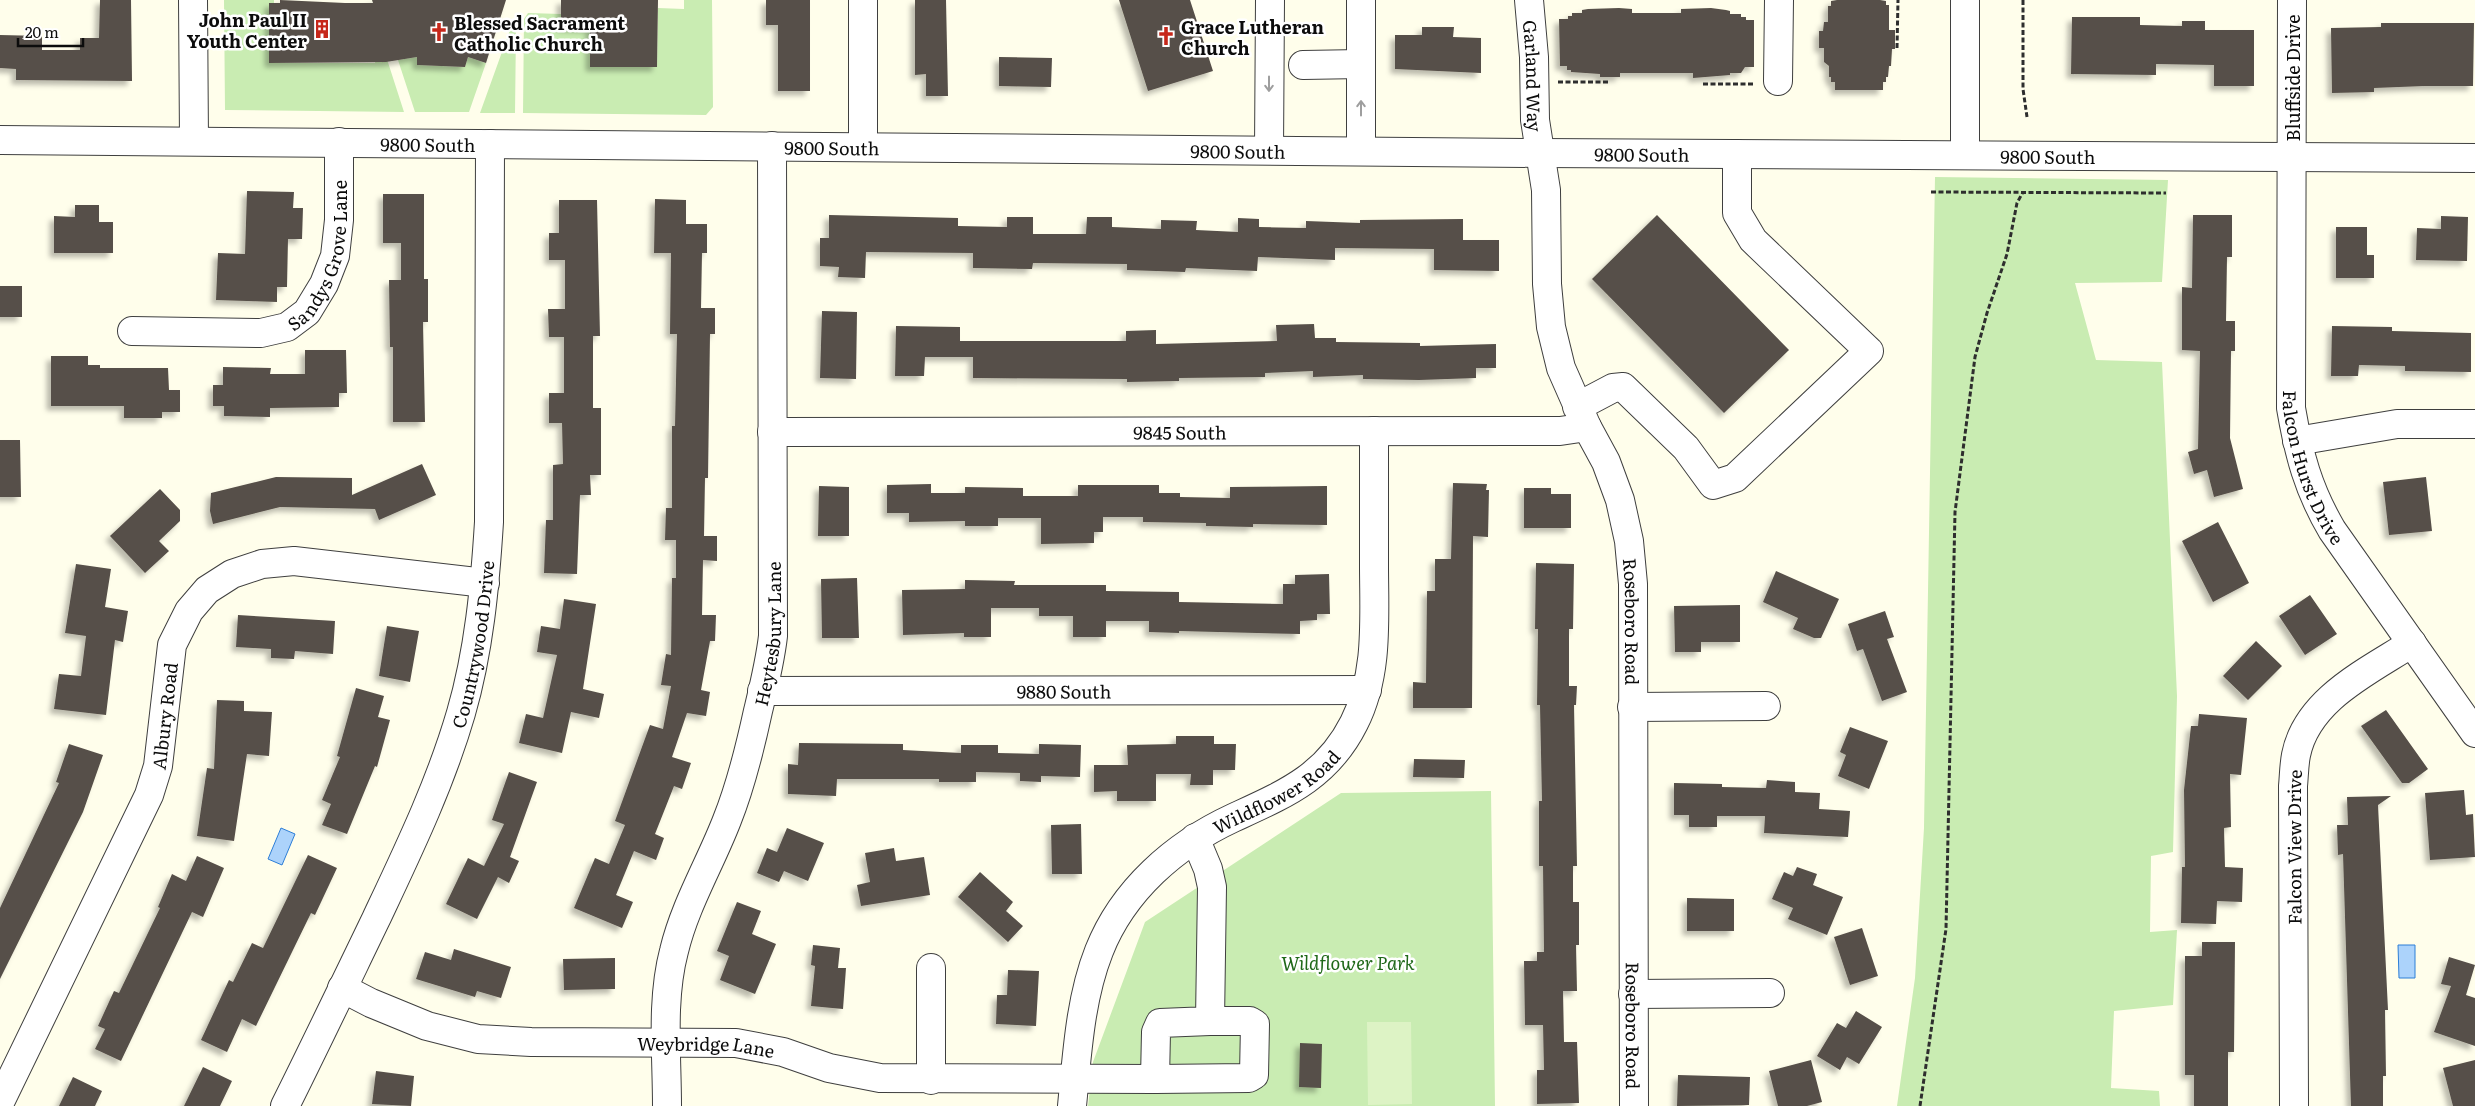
<svg xmlns="http://www.w3.org/2000/svg" width="2475" height="1106" viewBox="0 0 2475 1106" font-family="Literata,serif">
<style>
.green{fill:#c9ecb2}
.pitch{fill:#ddf3c5}
.water{fill:#acd3fb;stroke:#2d7ed7}
.building{fill:#564f48;filter:url(#shadow)}
.lines{fill:none;stroke-linecap:round;stroke-linejoin:round}
.minor-casing{stroke:#3f3f3f;stroke-width:30}
.path{stroke:#2e2e2e;stroke-width:3;stroke-dasharray:5 2.5;stroke-linecap:butt}
.minor{stroke:#fff;stroke-width:28}
.oneway{stroke:#9e9e9e}
.labels{text-anchor:middle;dominant-baseline:central;stroke-width:5;stroke-linejoin:round;paint-order:stroke}
.poi-label{font-size:18px;font-weight:bold;fill:#0c0c0c;stroke:#fff;text-anchor:start}
.street-label{font-size:18px;fill:#0c0c0c;stroke:#fff}
.park-label{font-size:18px;font-style:italic;fill:#1f6818;stroke:#fff}
</style>
<defs>
<filter id="shadow"><feDropShadow dx="-4.5" dy="4.5" stdDeviation="2.5" flood-color="#0004"/></filter>
</defs>
<rect width="100%" height="100%" fill="#fffeeb"/>
<path class="green" d="M224,0H274V3H269L270,63H375L376,50H384L404,112L225,110Z
M684,0H712L713,107L706,115L523,113L524,19L528,13L561,14V27L590,28V66L657,67L658,8L684,9Z
M511,27L516,29L515,113H480Z
M417,57L418,65L465,67L468,57L486,63L469,112H415L398,60Z
M1935,177L2168,180L2162,282L2075,283L2096,360L2162,362L2177,696L2173,852L2151,856L2150,932L2177,930L2173,1005L2114,1011L2111,1088L2159,1091L2160,1106H1897L1915,978L1924,828Z
M1491,791L1495,1106H1088L1093,1062L1145,922L1341,793Z"/>
<path class="pitch" d="M1367,1022H1411L1412,1104L1368,1105Z"/>
<path class="water" d="M281,828L295,834L282,865L268,859Z
M2398,945H2415V978H2399Z"/>
<path class="building" d="M100,0H131L132,81L16,80V69L0,68V35L42,36V50H80V38H99Z
M280,0L345,3H373L372,0H506L486,63L468,57L465,67L417,65V57L386,62L269,63V3H280Z
M561,0H658L657,67H590V28L561,27Z
M766,0H810V91H778V25H766Z
M915,0H946L948,96H926V74L915,75Z
M1119,0H1190L1213,71L1148,91Z
M1837,0H1880L1886,1V5H1889V30H1895V49H1892L1891,66H1889L1888,77H1886V82H1883V90H1835V82H1831V77H1829V66L1824,62V48H1819V31H1823L1824,22H1828V6H1831V1Z
M1619,8L1632,9V13H1681V9L1711,8L1726,10L1730,11V14H1741V17H1746V20H1754V67H1745L1741,73H1730V75L1693,78V73H1620V77H1600V74L1571,72V70H1567V66H1560L1559,19H1568V16H1572V13H1582V10L1588,9Z
M2072,17H2140V25L2182,26V21H2205V30H2254V86H2214V65L2156,64V75L2071,74Z
M2381,23H2474L2473,86H2424L2374,88V92L2332,93L2331,28L2381,27Z
M1422,27H1454L1453,37L1481,38V73L1395,69V35H1422Z
M999,57L1052,58L1051,87L999,86Z
M247,191L294,192L293,208H303L302,239H288L287,287H277V302L216,300L218,253L245,254Z
M383,194H424V279H428V322H423L425,422H393V347H390L389,280H401V243H383Z
M655,199L686,200V224H707V253H702L701,308H715V334H710L708,478H705L704,536H717V561L703,560L702,615H716L715,641H710L701,690L710,692L706,716L687,713L672,757L691,763L682,789L674,786L655,834L664,838L656,860L634,851L616,895L633,902L622,928L574,908L595,858L609,864L625,825L615,821L650,725L663,729L671,686L661,685L666,654L671,655L672,578H676V540H665L666,508H672V426H675L677,334H670L671,253H654Z
M559,200H597L600,336H593V408H601V475H590L591,495H580L577,574L544,573L546,520H553V465L563,464L562,423H549V393H564V337H549L548,309H565V260H549V233H559Z
M75,205H99V222H113V253H54V216L75,217Z
M829,215L958,218V226L1007,227V217H1033V234H1086L1087,217H1112V227L1161,229V220L1197,221L1196,230L1238,232V218L1259,219V227L1306,228V221L1360,223V220L1463,219V240H1499V271L1434,270V249L1335,248V260L1258,257L1257,271L1186,268L1185,272L1127,270V264L1033,263L1032,269L973,268V253L866,252L865,278L838,277L839,267L820,266V238H829Z
M1657,215L1789,350L1724,413L1592,279Z
M2193,215H2232V257H2227L2226,321H2235V351H2231L2230,438L2243,489L2214,497L2207,470L2194,474L2188,452L2198,449L2200,351L2182,350V287L2192,288Z
M2441,216L2468,217L2467,261L2416,260L2417,228L2441,229Z
M2336,227H2367V255H2374V278H2336Z
M0,286H22V317H0Z
M822,311L857,312L856,379L820,378Z
M1314,324L1315,338H1336V342L1420,343V346L1496,344V368H1476V378L1419,380L1363,379V375L1313,377V371L1265,373V377L1179,378V381L1127,382V379L973,378V357H925L924,376H895L896,326L960,327V341H1126V331L1156,330V344L1277,341L1276,325Z
M2332,326L2392,327V331L2471,333V372L2405,371V366L2359,365L2358,376H2331Z
M305,350H346L347,393H339V407L270,408V417L224,416V406H213V385H223V367L271,368L270,374H305Z
M51,356H88V365H100V368H168L169,390H180V412H162V418H124V406H51Z
M0,440H20L21,497H0Z
M422,464L436,495L379,520L375,509L280,507L213,524L210,511L211,493L276,477L352,478V495Z
M2426,477L2432,531L2389,535L2383,482Z
M1453,483L1487,484L1486,490H1489L1488,537L1473,536L1472,708H1413V682L1426,683L1427,591H1435V559H1451Z
M931,484V493H965V487L1023,488V496H1078V485H1159V493H1180V497L1230,498V487L1327,486V525L1253,524V527L1206,526V523L1143,522V517H1103V532H1094V543L1041,544V518H998V526H965V521L909,522V513H887V485Z
M819,486L849,487V536H818Z
M1524,488H1551V494H1571V528H1524Z
M160,489L180,510V521L159,541L169,551L145,573L110,536Z
M2218,522L2249,583L2213,602L2182,541Z
M1536,563L1574,564L1573,629H1569V686H1577L1576,705H1574L1577,866H1573V902H1579V945H1576L1577,991H1563L1564,1042H1577L1579,1103L1537,1104V1070H1544L1543,1025H1525L1524,961H1537V952H1544L1543,866H1539V801H1542L1540,705H1537L1538,629H1535Z
M76,564L111,569L105,607L128,611L123,642L115,640L106,715L54,709L59,674L81,676L86,636L65,633Z
M1776,571L1839,599L1821,638H1814L1793,629L1798,618L1763,602Z
M1329,574L1330,614H1317V620L1300,621V634L1179,631V633L1149,632V621H1106V637H1073V616H1039V608H991V637H964V633L903,635L902,590L965,589V580L1015,581L1014,585H1106V591L1179,592V602L1283,604V584H1295V575Z
M857,578L859,638H822L821,579Z
M2310,595L2337,634L2305,655L2279,616Z
M564,599L596,604L583,689L604,694L599,718L571,712L562,753L519,743L526,714L543,718L557,655L537,652L541,626L560,629Z
M1740,605V642H1701V652H1675L1674,606Z
M1885,611L1894,637L1887,639L1907,692L1882,701L1863,649L1857,651L1848,624Z
M238,615L335,621L333,654L295,651L294,659L271,658V649L236,647Z
M387,626L419,631L410,682L379,676Z
M2256,641L2282,666L2248,700L2223,676Z
M356,688L384,696L378,717L390,720L377,767L375,766L347,834L322,825L331,804L322,800L340,757L337,756Z
M217,700L244,701V711L272,712L269,756L247,754L234,841L197,836L207,768L214,769Z
M2386,710L2428,769L2409,783H2402L2361,726Z
M2199,714L2247,718L2241,775L2230,774L2231,827L2224,828L2225,867L2243,868L2242,902L2217,901L2216,924L2181,923L2182,867H2185L2184,790L2191,726H2198Z
M1850,727L1888,741L1869,789L1838,776L1846,755L1840,752Z
M1176,736H1214V744H1236L1235,770H1213V785H1190L1191,774H1156V801H1117V791L1094,792V765H1128L1127,745L1176,744Z
M799,743L903,744V750L961,753V745H998V753L1039,754V744L1081,745L1080,777L1041,776V782L1020,781V773L976,772V782H939V779H837L836,796L788,794V764L798,765Z
M69,744L103,755L83,812L0,979V908L59,783L56,782Z
M1414,759L1465,760L1464,778L1413,777Z
M509,772L537,782L510,857L519,861L509,883L498,877L477,919L446,904L468,858L484,866L504,824L492,820Z
M1767,780L1795,782V792L1820,793L1819,809L1850,811L1848,837L1764,833L1765,816H1717V827H1689V815H1674V783L1722,784V787L1766,788Z
M2464,790L2466,815L2473,814L2475,857L2430,860L2425,793Z
M2391,796L2378,805L2388,1010H2385L2386,1076H2383V1106H2351L2343,854L2338,855L2337,825H2348L2347,797Z
M1081,824L1082,874H1052L1051,825Z
M787,828L824,843L808,881L784,871L779,882L757,873L767,848L777,852Z
M894,848L896,861L924,857L930,895L861,906L857,885L870,882L865,853Z
M308,855L337,868L315,915L311,913L256,1026L242,1019L227,1052L201,1040L229,980L233,982L252,943L263,948Z
M197,856L224,868L203,917L192,912L121,1061L95,1049L105,1029L98,1026L114,991L119,993L160,908L158,907L172,874L186,881Z
M1797,867L1817,874L1813,885L1843,897L1827,935L1788,919L1793,908L1772,899L1784,872L1793,876Z
M980,872L1013,902L1006,911L1023,926L1008,942L958,897Z
M1687,898L1734,899V931H1687Z
M737,902L761,911L752,934L776,944L755,994L720,980L729,956L717,951Z
M1862,928L1878,976L1850,985L1834,937Z
M2202,942H2235L2234,1052H2228V1106H2194V1075H2185V956H2202Z
M813,945L840,948L838,968H846L843,1009L811,1006L815,966L811,965Z
M454,949L511,967L501,998L477,991L475,997L416,979L425,952L451,960Z
M2449,957L2475,965L2466,995L2475,998V1046L2434,1032L2451,986L2441,984Z
M615,958V989L564,990L563,959Z
M1008,970L1039,971L1036,1026L996,1024L997,995H1007Z
M1856,1011L1882,1027L1859,1064L1847,1057L1840,1070L1817,1056L1837,1023L1846,1028Z
M1300,1043L1322,1044L1321,1088L1299,1087Z
M1811,1060L1822,1102L1807,1106H1778L1769,1071Z
M2475,1060V1106H2453L2443,1068Z
M203,1067L232,1081L220,1106H184Z
M376,1071L414,1076L411,1106L372,1104Z
M1678,1075L1750,1077L1749,1105L1677,1106Z
M73,1077L102,1091L95,1106H59Z"/>
<g class="lines">
<g class="minor-casing">
<g id="minor">
<path d="M193,0L194,141"/>
<path d="M863,0V147"/>
<path id="s1" d="M1529,0L1534,57L1535,120L1546,190L1547,284L1551,327L1561,368L1587,427L1606,462L1620,500L1629,541L1633,584L1634,1106"/>
<path id="s2" d="M2292,0L2291,408C2299,455 2308,489 2332,530L2475,733"/>
<path d="M1303,65L1361,64"/>
<path d="M1778,81L1779,0"/>
<path id="s3" d="M0,140L1540,153L2475,158"/>
<path d="M1269,150L1270,0"/>
<path d="M1361,151V0"/>
<path d="M1965,155V0"/>
<path id="s4" d="M132,331L261,333L287,327L307,312L324,284L335,256L339,220V142"/>
<path d="M1577,407L1613,388L1623,387L1686,448L1713,485L1735,478L1869,351L1753,240L1737,213V154"/>
<path id="s5" d="M772,432L1560,431L1587,427"/>
<path d="M2297,441L2397,424H2475"/>
<path id="s6" d="M762,691L1367,690"/>
<path d="M1632,707L1766,706"/>
<path d="M931,968V1080"/>
<path id="s7" d="M342,988L371,1003L427,1026L478,1039L531,1042L736,1043L783,1052L829,1068L880,1078L1155,1079L1156,1032L1160,1023L1210,1021L1212,887L1208,869L1195,838"/>
<path d="M1633,994L1770,993"/>
<path d="M1155,1079L1249,1078L1254,1075L1255,1024L1250,1021H1210"/>
<path id="s8" d="M0,1102L149,795L158,766L172,645L189,611L207,590L232,574L262,564L294,561L485,583"/>
<path id="s9" d="M285,1106C316,1044 346,981 376,919C408,851 440,785 461,713C479,651 485,586 489,522L490,144"/>
<path id="s10" d="M667,1106C667,1055 661,1000 674,951C685,905 710,864 727,820C741,785 750,748 758,711C764,686 770,662 773,636L772,146"/>
<path id="s11" d="M1072,1106C1077,1055 1080,999 1099,951C1123,890 1175,845 1233,818C1285,794 1327,777 1354,723C1379,674 1374,618 1374,565C1374,520 1374,476 1374,431"/>
<path id="s12" d="M2294,1106L2293,786C2294,776 2294,765 2296,755C2307,699 2369,671 2412,643"/>
</g>
</g>
<path class="path" d="M2023,0V89L2027,117
M1897,48L1898,0
M1558,82H1609
M1703,84H1755
M1931,192L2166,193
M1920,1106L1946,929L1955,512L1975,357L1987,313L2007,254L2017,203L2023,192"/>
<use href="#minor" class="minor"/>
</g>
<defs><path id="oneway-shaft" d="M-6 0H5M1.5-3L5.5 0L1.5 3" fill="none" stroke-width="1.6" stroke-linecap="round" stroke-linejoin="round" transform="scale(1.25)"/></defs>
<g class="oneway">
<use href="#oneway-shaft" transform="translate(1269 84) rotate(90)"/>
<use href="#oneway-shaft" transform="translate(1361 108) rotate(-90)"/>
</g>
<defs>
<g id="building-bare" transform="scale(1.5)"><path d="M-4-6H4V6H1V3H-1V6H-4ZM-2.5-4.3h1.7v1.8h-1.7ZM.8-4.3h1.7v1.8H.8ZM-2.5-1h1.7V.8h-1.7ZM.8-1h1.7V.8H.8Z" fill="#c6271a" stroke="#fff" stroke-width="2.5" paint-order="stroke"/></g>
<g id="church-bare" transform="scale(1.5)"><path d="M-1.2-6h2.4v3.5h3.3v2.4h-3.3V6h-2.4V-.1h-3.3v-2.4h3.3Z" fill="#c6271a" stroke="#fff" stroke-width="2.5" paint-order="stroke"/></g>
</defs>
<g fill-rule="evenodd">
<use href="#building-bare" x="322" y="29"/>
<use href="#church-bare" x="439" y="32"/>
<use href="#church-bare" x="1166" y="36"/>
</g>
<g class="labels">
<g class="poi-label">
<text x="307" y="19" text-anchor="end">John Paul II<tspan x="307" dy="21">Youth Center</tspan></text>
<text x="454" y="22">Blessed Sacrament<tspan x="454" dy="21">Catholic Church</tspan></text>
<text x="1181" y="26">Grace Lutheran<tspan x="1181" dy="21">Church</tspan></text>
</g>
<g class="street-label">
<text stroke="none"><textPath href="#s1" startOffset="76">Garland Way</textPath></text>
<text transform="translate(2292 78) rotate(-90)">Bluffside Drive</text>
<text stroke="none"><textPath href="#s3" startOffset="428">9800 South</textPath></text>
<text stroke="none"><textPath href="#s3" startOffset="832">9800 South</textPath></text>
<text stroke="none"><textPath href="#s3" startOffset="1238">9800 South</textPath></text>
<text stroke="none"><textPath href="#s3" startOffset="1642">9800 South</textPath></text>
<text stroke="none"><textPath href="#s3" startOffset="2048">9800 South</textPath></text>
<text stroke="none"><textPath href="#s4" startOffset="239">Sandys Grove Lane</textPath></text>
<text stroke="none"><textPath href="#s5" startOffset="408">9845 South</textPath></text>
<text stroke="none"><textPath href="#s2" startOffset="471">Falcon Hurst Drive</textPath></text>
<text stroke="none"><textPath href="#s1" startOffset="638">Roseboro Road</textPath></text>
<text stroke="none"><textPath href="#s10" startOffset="489">Heytesbury Lane</textPath></text>
<text stroke="none"><textPath href="#s9" startOffset="501">Countrywood Drive</textPath></text>
<text stroke="none"><textPath href="#s6" startOffset="302">9880 South</textPath></text>
<text stroke="none"><textPath href="#s8" startOffset="422">Albury Road</textPath></text>
<text stroke="none"><textPath href="#s11" startOffset="402">Wildflower Road</textPath></text>
<text stroke="none"><textPath href="#s12" startOffset="259">Falcon View Drive</textPath></text>
<text stroke="none"><textPath href="#s1" startOffset="1042">Roseboro Road</textPath></text>
<text stroke="none"><textPath href="#s7" startOffset="374">Weybridge Lane</textPath></text>
</g>
<g class="park-label">
<text x="1348" y="962">Wildflower Park</text>
</g>
</g>
<path d="M18 38v8h65v-8" fill="none" stroke="#0c0c0c" stroke-width="2.5"/>
<text x="25" y="38" font-size="15" fill="#0c0c0c" stroke="#ffffff" stroke-width="4" paint-order="stroke">20 m</text>
</svg>
